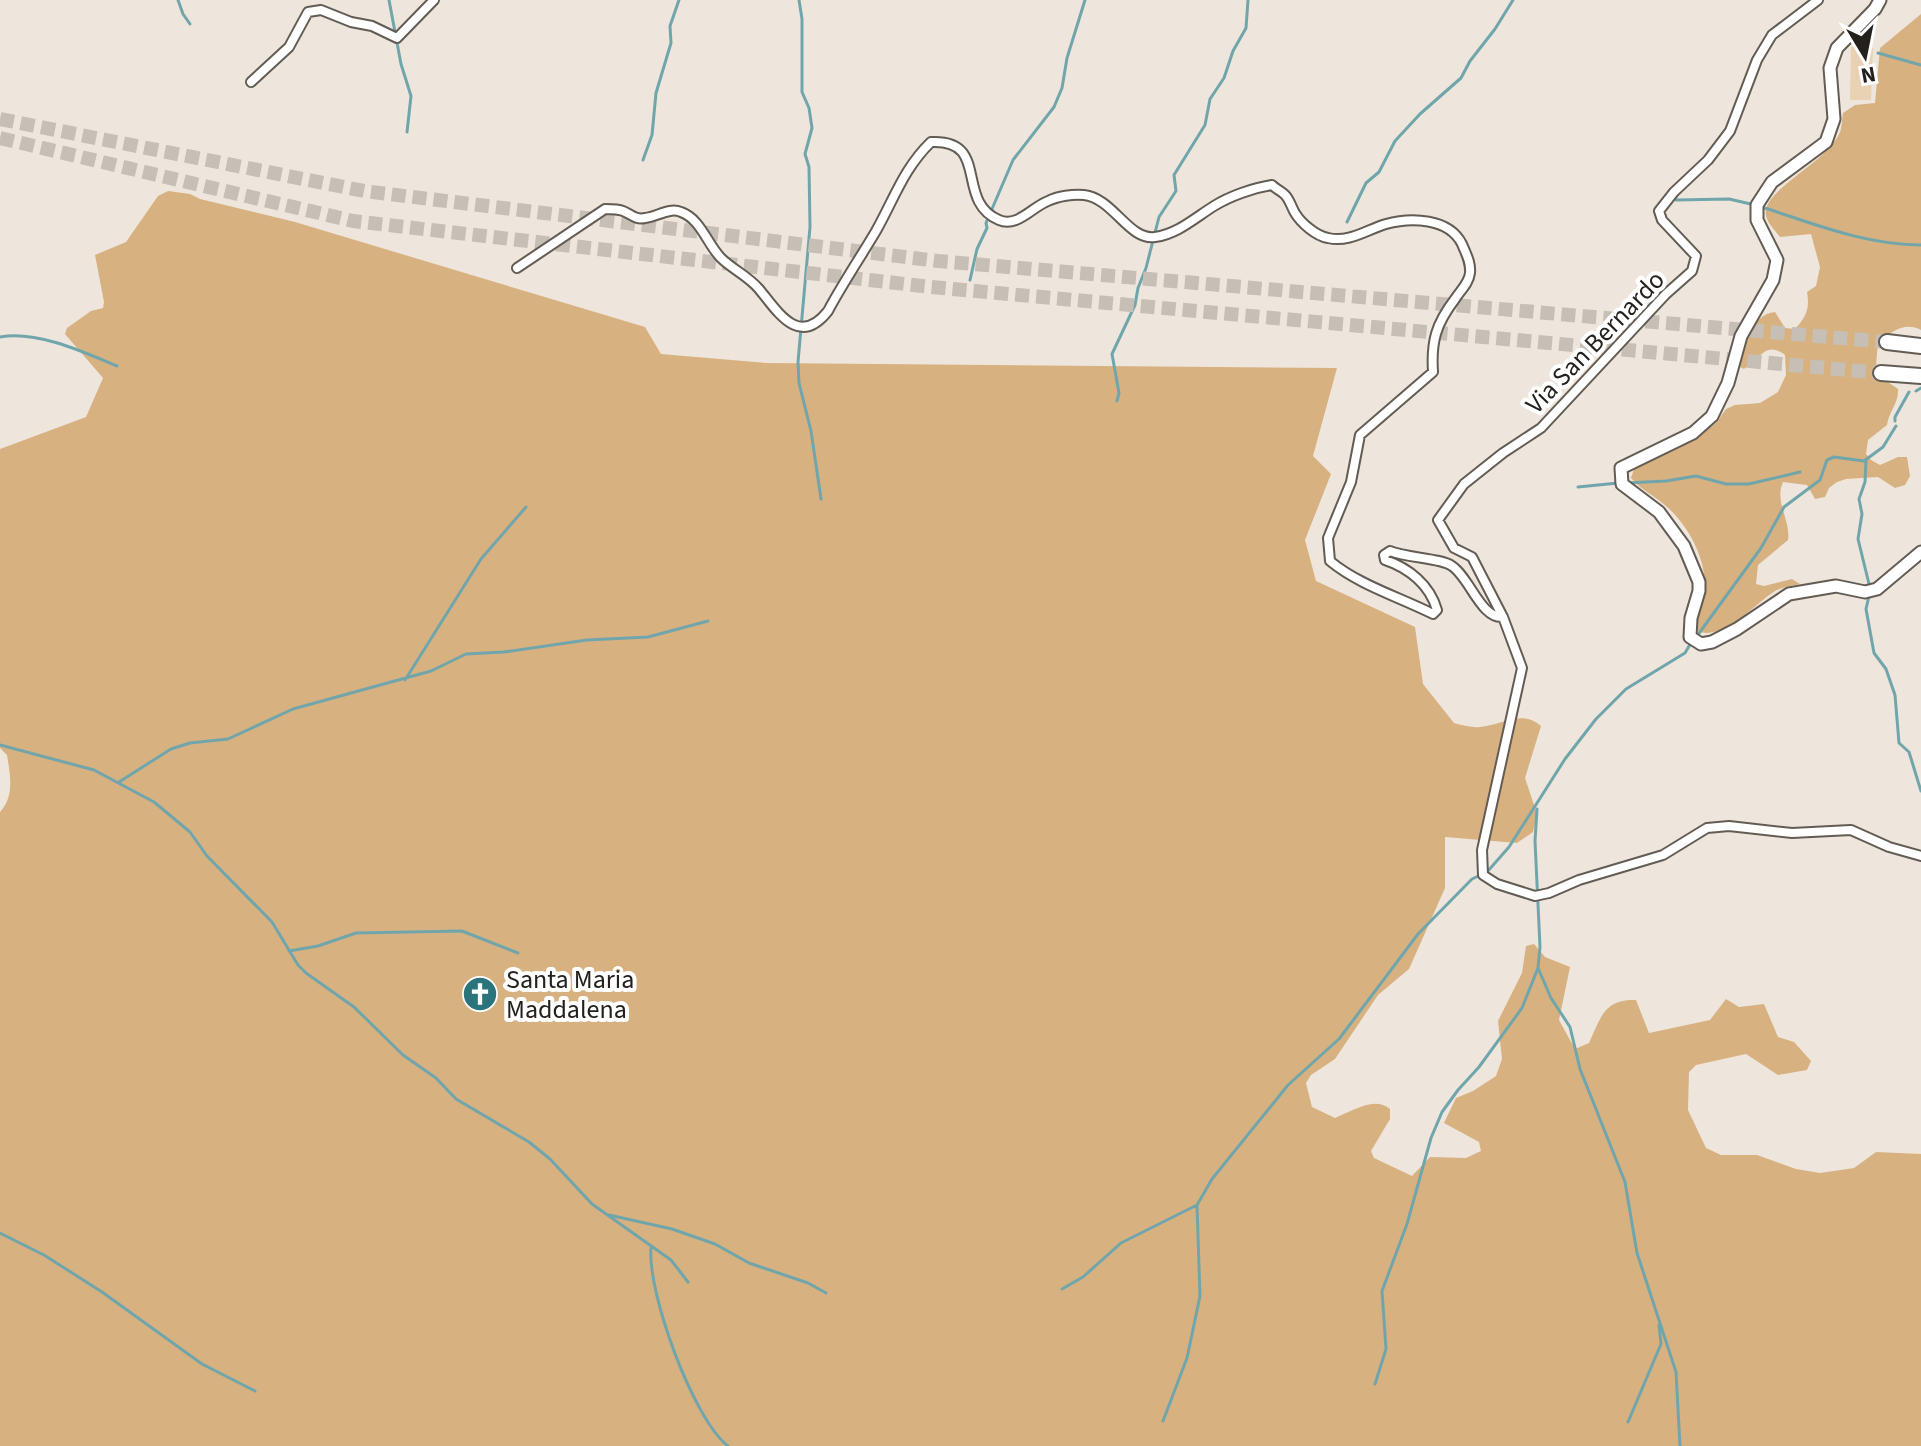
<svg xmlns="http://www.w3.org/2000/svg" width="1921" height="1446" viewBox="0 0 1921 1446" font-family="'Source Sans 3',sans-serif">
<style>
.green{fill:#e9d1b3}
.forest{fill:#d8b181}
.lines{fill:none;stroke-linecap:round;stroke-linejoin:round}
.stream{stroke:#70a6ab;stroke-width:3}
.highway-tunnel{stroke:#c6bfb6;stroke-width:14;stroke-dasharray:14 7;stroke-linecap:butt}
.street-casing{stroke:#635c54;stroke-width:12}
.secondary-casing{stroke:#635c54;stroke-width:15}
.highway-casing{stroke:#635c54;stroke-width:18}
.street{stroke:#fff;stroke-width:8}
.secondary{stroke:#fff;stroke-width:11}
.highway{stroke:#fff;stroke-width:14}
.labels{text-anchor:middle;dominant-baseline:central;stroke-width:8;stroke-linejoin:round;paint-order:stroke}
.street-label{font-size:26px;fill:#24211d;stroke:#fff}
.poi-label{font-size:26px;fill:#24211d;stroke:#fff;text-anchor:start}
</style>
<rect width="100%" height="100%" fill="#eee6dc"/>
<path class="green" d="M1851,47L1873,48L1871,100H1850Z"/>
<path class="forest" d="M1921,14V330C1905,321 1892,332 1878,341L1876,366L1879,376L1898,389C1899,403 1889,411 1887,425L1868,440L1866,454L1871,460L1880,465L1898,457H1907L1910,476L1905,485L1895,488L1878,477L1846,479L1837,482L1829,488L1825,497L1815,499L1807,485L1783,482C1774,502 1791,520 1788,540L1758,565L1756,584L1764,586L1792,579L1800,584C1791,586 1782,587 1775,591C1756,603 1721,642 1698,631L1697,626C1698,613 1704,601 1705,589C1706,558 1688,525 1666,506C1654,495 1641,490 1631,478L1634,469L1695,438L1716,423L1726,409L1735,405L1760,403L1778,392L1786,375L1785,355C1765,340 1760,360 1744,369L1738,366C1746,347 1751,314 1775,312L1785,328L1795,329C1806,317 1810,309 1807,292L1816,286L1820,267L1811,234L1780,237C1774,229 1764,220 1766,210C1769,187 1828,161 1840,132C1842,127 1842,119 1843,113L1855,105L1875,103L1880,48Z
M168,191L190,194L200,199L295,222L645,327L661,354L766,363L1337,368L1313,456L1331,474L1305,540L1316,581L1415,627L1423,684L1454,723C1462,725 1472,728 1480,727C1502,725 1522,709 1541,726L1525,778L1537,814L1533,832L1517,843L1445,837V888L1409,969L1378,995L1335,1059L1311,1075L1306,1083L1312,1107L1335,1118C1353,1111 1374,1096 1390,1109V1119L1371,1151L1374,1158L1412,1176L1430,1157L1466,1158L1481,1151L1479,1142L1444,1123L1456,1098L1473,1091L1496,1076L1502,1059L1498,1021L1522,973L1526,946L1534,944L1545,957L1570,967L1559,1020L1575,1049L1589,1043C1601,1017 1604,999 1636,1000L1649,1033L1710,1020L1726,999L1739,1007L1764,1004L1778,1037L1794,1042L1811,1061L1807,1070L1778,1075L1746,1054L1696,1065L1689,1072L1688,1110L1706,1148L1721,1155H1757L1796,1169L1820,1173L1854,1168L1876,1152L1921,1154V1446H0V812C15,796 10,775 7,755L0,748V449L86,417L103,378L65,334L67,328L91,311L103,308L104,302L95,255L126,242L158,196Z"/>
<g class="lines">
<path class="stream" d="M178,0L183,14L190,24
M389,0L401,64L411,96L407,132
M799,0L802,19V92L809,108L812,128L805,154L809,167L810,227L798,362L799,383L811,431L821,499
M1878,53L1921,65
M643,160L652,135L656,93L671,43L670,26L679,0
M1676,200L1729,199L1755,205
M1762,207C1814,224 1866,245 1921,245
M1347,222L1366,183L1379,172L1395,141L1420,114L1461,78L1470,61L1495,29L1513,0
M970,280L977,249L987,228L986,223L1013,160L1054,107L1062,88L1067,58L1085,0
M0,337C36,330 84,352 117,366
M1916,391L1921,388
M1117,401L1119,393L1112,354L1135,305L1138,288L1146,268L1159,217L1176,191L1174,175L1205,125L1210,99L1224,78L1233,51L1246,28L1248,0
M1895,421V417L1909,392
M1866,460L1865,482L1859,499L1862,514L1858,539L1870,588
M1626,483L1666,481L1696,476L1726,484H1749L1800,472
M1578,487L1618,483
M1869,596L1866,609L1874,653L1886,669L1895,695L1899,743L1909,752L1921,791
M1697,636L1761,548L1784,507L1820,480L1827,460L1834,457L1864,461L1883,447L1896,426
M405,680L481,559L526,507
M0,745L94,770L154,802L190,832L207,856L272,922L298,965L306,973L354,1007L403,1055L436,1078L456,1099L529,1142L550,1159L592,1204L671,1260L688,1282
M119,782L171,749L190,743L228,739L293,709L431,671L466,654L504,652L587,640L648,637L708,621
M289,951L318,946L356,933L462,931L518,953
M1538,968L1551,998L1570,1027L1580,1069L1625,1182L1637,1253L1676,1372L1680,1446
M609,1215L672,1229L715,1244L749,1263L808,1283L826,1293
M0,1233L44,1255L102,1292L202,1364L255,1391
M651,1248C647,1292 693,1419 728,1446
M1062,1289L1083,1277L1121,1243L1197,1205
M1375,1384L1386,1349L1382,1291L1407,1224L1431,1138L1442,1112L1458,1090L1479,1067L1522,1008L1538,968L1540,947L1535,841L1537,809
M1163,1421L1187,1358L1200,1296L1197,1205L1212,1179L1288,1085L1339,1039L1418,934L1472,879L1487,872L1509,847L1565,759L1596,719L1626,689L1685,653L1692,641
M1628,1422L1661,1344L1659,1325"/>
<path class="highway-tunnel" d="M0,119L364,191L938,261L1887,342
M0,138L353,221L931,287L1881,373"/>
<g class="street-casing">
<path id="street" d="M1818,0L1772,35L1757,60L1730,131L1708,160L1674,192L1659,211L1662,220L1696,256L1692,271L1666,294L1541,428L1503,453L1464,484L1438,520L1454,548L1472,557L1503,617L1522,668L1482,850L1483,875L1497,884L1535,896L1549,893L1579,880L1663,855L1707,828L1729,826L1792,833L1851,830L1889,847L1921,856
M251,82L289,47L308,12L321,10L351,22L372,26L397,38L434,0
M517,268L605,209C610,209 618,209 623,211C631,214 635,220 645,218C657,217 669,207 681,212C701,219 707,244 721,258C732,269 748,276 759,289C778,312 799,348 828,311C843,283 860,258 876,231C894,199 904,168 931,142C991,139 954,201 999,220C1017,228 1032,207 1048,201C1058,196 1073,194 1084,195C1113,198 1129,241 1155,237C1178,234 1196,217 1214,206C1230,196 1253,188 1272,185C1276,189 1283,192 1286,196C1290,201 1292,208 1295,213C1301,223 1316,236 1328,238C1349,243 1366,230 1386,224C1411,217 1449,218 1462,244C1466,254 1471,262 1470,273C1469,283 1460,291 1455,299C1436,324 1431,341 1433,372L1360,435L1351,482L1328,538L1330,561C1359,585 1399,597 1433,614L1437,610C1430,585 1409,568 1385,560L1384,555L1390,551C1407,558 1441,558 1452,566C1470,578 1481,619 1503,617"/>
</g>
<g class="secondary-casing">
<path id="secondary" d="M1880,0L1875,9L1837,48L1830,68L1834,119L1826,142L1772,182L1757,205V220L1777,260L1773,280L1741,336L1728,383L1712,416L1693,433L1621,468L1622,484L1659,512L1684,546L1699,582V591L1691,618L1690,637L1701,644L1712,642L1737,629L1789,594L1836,586L1865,592L1877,589L1921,552"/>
</g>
<g class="highway-casing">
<path id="highway" d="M1887,342L1921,346
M1881,373L1921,376"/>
</g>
<use href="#street" class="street"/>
<use href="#secondary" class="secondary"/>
<use href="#highway" class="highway"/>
</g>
<defs>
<g id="church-disc" transform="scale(1.8)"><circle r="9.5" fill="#2b747c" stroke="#fff"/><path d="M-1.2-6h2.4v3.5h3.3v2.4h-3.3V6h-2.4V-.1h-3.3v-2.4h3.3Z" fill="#fff"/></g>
</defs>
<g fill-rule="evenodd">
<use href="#church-disc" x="480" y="994"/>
</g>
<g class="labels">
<g class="street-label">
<text transform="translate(1595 342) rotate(-46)">Via San Bernardo</text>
</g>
<g class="poi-label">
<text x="506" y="979">Santa Maria<tspan x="506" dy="30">Maddalena</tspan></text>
</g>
</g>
<g transform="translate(1865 56) rotate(170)" stroke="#ffffff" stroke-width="6" paint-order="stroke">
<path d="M0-6L14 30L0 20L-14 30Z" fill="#24211d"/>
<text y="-12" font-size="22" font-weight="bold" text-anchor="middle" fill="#24211d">N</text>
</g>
</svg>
